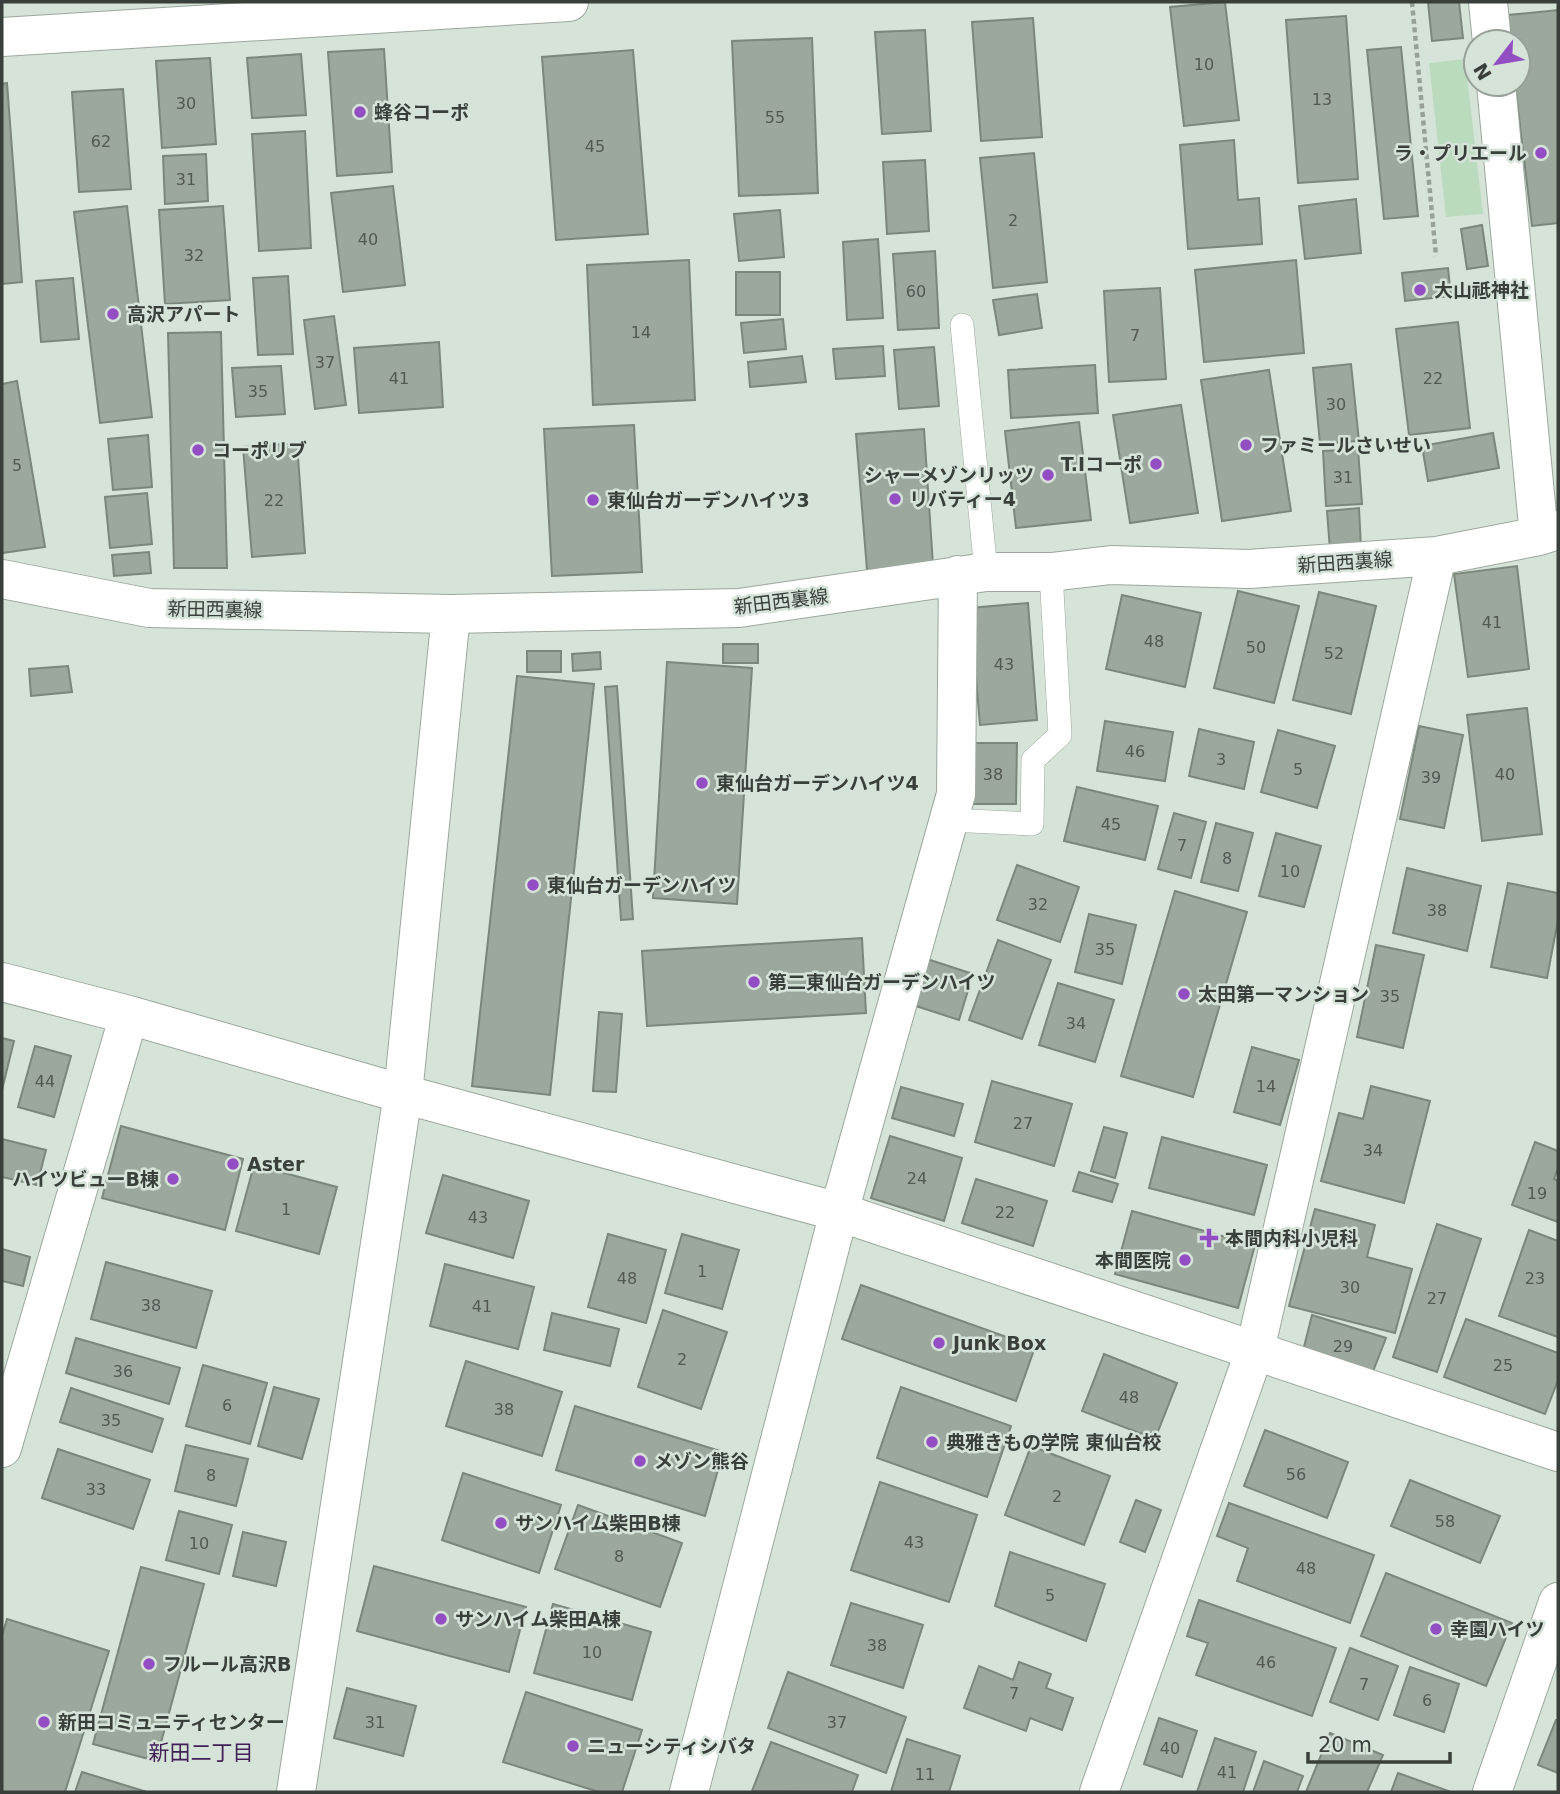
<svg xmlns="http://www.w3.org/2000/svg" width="1560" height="1794" viewBox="0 0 1560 1794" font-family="'DejaVu Sans','Noto Sans JP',sans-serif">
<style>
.green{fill:#bbdbbf}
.building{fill:#9ca89d;stroke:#7b867c;stroke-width:2}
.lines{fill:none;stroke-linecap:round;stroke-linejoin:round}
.service-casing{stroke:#9ba89d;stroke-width:24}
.minor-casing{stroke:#9ba89d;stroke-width:40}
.path{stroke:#97a199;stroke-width:4.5;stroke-dasharray:5 3.5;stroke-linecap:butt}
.service{stroke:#fff;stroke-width:23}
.minor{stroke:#fff;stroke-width:38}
.poi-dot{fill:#924ec2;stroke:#d6e3d8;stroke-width:2.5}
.labels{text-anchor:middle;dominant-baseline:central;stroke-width:5;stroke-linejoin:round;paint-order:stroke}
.number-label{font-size:16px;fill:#525953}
.poi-label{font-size:19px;font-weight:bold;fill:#393f3a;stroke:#d6e3d8;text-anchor:start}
.street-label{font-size:19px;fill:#393f3a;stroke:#d6e3d8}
.neighbourhood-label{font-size:21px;fill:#412057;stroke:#d6e3d8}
</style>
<rect width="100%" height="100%" fill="#d6e3d8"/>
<path class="green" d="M1465,59L1483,214L1446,217L1429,63Z"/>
<path class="building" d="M1225,2L1239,120L1184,126L1170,7Z
M1428,2H1459L1463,38L1432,41Z
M1558,10V223L1532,226L1515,84H1518V42H1511L1508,15Z
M1346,16L1358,179L1298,183L1286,20Z
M1033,18L1042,137L981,141L972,22Z
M925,30L931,131L882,134L875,32Z
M812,38L818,193L739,196L732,41Z
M1401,47L1418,216L1384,219L1367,50Z
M384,49L392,172L337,176L328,52Z
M633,50L648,234L556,240L542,57Z
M301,54L306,115L252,118L247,58Z
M210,58L216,144L162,148L156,61Z
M7,83L22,282L2,284V84Z
M123,89L131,189L79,192L72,92Z
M305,131L311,248L259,251L252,134Z
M1234,140L1238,200L1259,198L1262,244L1188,249L1180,145Z
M1034,153L1047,282L993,288L980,158Z
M206,154L208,201L165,204L163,156Z
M925,160L929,231L887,234L883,162Z
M393,186L405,285L343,292L331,193Z
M1356,199L1361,253L1305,259L1299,206Z
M127,206L152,417L100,423L74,212Z
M223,206L230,300L165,304L159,210Z
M780,210L784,257L739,261L734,214Z
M1482,225L1488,266L1467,269L1461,229Z
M878,239L883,318L847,320L843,242Z
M935,251L939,328L898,330L893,254Z
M689,260L695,400L593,405L587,265Z
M1296,260L1304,353L1204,362L1195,270Z
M1448,268L1451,296L1405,301L1402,273Z
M736,272H780V315H736Z
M288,276L293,354L258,355L253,278Z
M73,278L79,339L41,342L36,281Z
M1160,288L1166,379L1109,382L1104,291Z
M1037,294L1042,328L999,335L993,300Z
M334,316L346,405L315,409L304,320Z
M783,319L786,349L744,353L741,323Z
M1458,322L1470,428L1409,435L1396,329Z
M221,332L227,568H174L168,333Z
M439,342L443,407L359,413L354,348Z
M883,346L885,376L836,379L833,349Z
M934,347L939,406L899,409L894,350Z
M802,356L806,382L750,387L748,362Z
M1351,364L1359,441L1320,444L1313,368Z
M1095,365L1098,413L1011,418L1008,370Z
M281,366L285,414L236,417L232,368Z
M1269,370L1291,511L1222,521L1201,380Z
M17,381L45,547L2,553V384Z
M1181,405L1198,513L1130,523L1113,415Z
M1079,422L1091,520L1016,528L1005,431Z
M634,425L642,572L552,576L544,429Z
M924,429L933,565L867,570L856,434Z
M1493,433L1499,468L1428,481L1422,446Z
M148,435L152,487L113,490L108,439Z
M297,443L305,553L252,557L243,447Z
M1358,449L1362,504L1326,506L1323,451Z
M147,493L152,544L110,548L105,497Z
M1359,508L1361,548L1330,550L1327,511Z
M149,552L151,573L114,576L112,555Z
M1517,566L1529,669L1468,677L1454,574Z
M1238,591L1299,606L1274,703L1214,688Z
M1319,592L1376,606L1351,714L1293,700Z
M1122,595L1201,613L1185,687L1106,669Z
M1028,603L1037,720L980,725L970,608Z
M723,644H758V663H723Z
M527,651H561V672H527Z
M600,652L601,669L573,671L572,654Z
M667,662L752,668L737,904L653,898Z
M68,666L72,692L31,696L29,669Z
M517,676L594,684L550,1095L472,1086Z
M617,686L633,919L621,920L605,687Z
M1527,708L1542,834L1482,841L1467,715Z
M1105,721L1173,732L1165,781L1097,771Z
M1419,726L1463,735L1444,828L1400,819Z
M1199,729L1254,742L1244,789L1189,776Z
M1278,730L1335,746L1317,808L1261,792Z
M969,743H1017L1016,804H969Z
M1077,787L1158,806L1145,860L1064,841Z
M1174,813L1206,822L1191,878L1158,869Z
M1216,823L1253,833L1238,891L1201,882Z
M1276,833L1321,846L1304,907L1259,896Z
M1017,865L1079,887L1060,942L997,920Z
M1407,868L1481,886L1467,951L1393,933Z
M1508,883L1558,893V920L1547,978L1491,967Z
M1175,891L1247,912L1193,1097L1121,1076Z
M1089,914L1136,925L1122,984L1075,972Z
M862,938L866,1013L647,1026L642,951Z
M998,940L1051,960L1022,1039L969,1020Z
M1376,945L1424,955L1403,1048L1357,1037Z
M927,959L973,974L959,1020L913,1005Z
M1058,983L1114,1000L1095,1062L1039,1045Z
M599,1012L622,1014L616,1092L593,1091Z
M2,1038L14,1041L2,1090Z
M35,1046L71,1056L54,1117L18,1107Z
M1252,1047L1299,1060L1280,1125L1234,1112Z
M992,1081L1072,1104L1054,1166L975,1142Z
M1371,1086L1430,1101L1404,1203L1321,1181L1339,1113L1363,1119Z
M901,1087L963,1104L954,1136L892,1118Z
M121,1126L243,1159L225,1230L102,1198Z
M1104,1127L1127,1133L1115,1178L1091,1171Z
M890,1136L962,1158L944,1221L871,1198Z
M1162,1137L1267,1165L1254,1215L1149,1188Z
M2,1139L46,1150L37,1185L2,1177Z
M1535,1142L1558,1151V1168L1554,1179L1558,1181V1222L1512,1205Z
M254,1165L337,1187L319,1254L236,1231Z
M1079,1172L1118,1184L1112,1202L1073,1191Z
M443,1175L529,1201L513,1258L426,1233Z
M976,1179L1047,1201L1033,1246L962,1223Z
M1315,1209L1375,1225L1367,1257L1412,1269L1395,1333L1289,1306Z
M1132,1211L1255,1245L1238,1308L1115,1274Z
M1437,1224L1481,1239L1437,1372L1393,1357Z
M1529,1230L1558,1241V1337L1499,1316Z
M608,1234L666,1250L646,1323L588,1307Z
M682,1234L739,1250L722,1309L665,1293Z
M2,1249L30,1257L23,1286L2,1281Z
M106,1262L212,1291L196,1348L91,1319Z
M445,1264L534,1287L518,1349L430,1326Z
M861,1285L1035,1347L1016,1401L842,1339Z
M663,1310L727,1332L701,1409L638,1387Z
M552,1313L619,1329L610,1366L544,1350Z
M1312,1315L1386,1338L1372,1374L1302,1355Z
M1466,1319L1558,1353V1380L1545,1414L1444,1377Z
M76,1338L180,1368L169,1404L66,1373Z
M1104,1354L1177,1383L1155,1439L1082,1411Z
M466,1361L562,1392L542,1456L446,1426Z
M203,1365L267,1383L250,1444L186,1426Z
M274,1387L319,1399L302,1459L258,1446Z
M901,1387L1011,1426L987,1497L877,1458Z
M71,1388L163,1419L152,1452L60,1422Z
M575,1406L723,1452L705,1516L556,1470Z
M1265,1430L1348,1462L1327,1518L1244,1486Z
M186,1445L248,1459L236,1506L175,1491Z
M1031,1446L1110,1476L1084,1545L1005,1515Z
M58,1449L150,1480L133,1529L42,1498Z
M463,1473L561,1505L539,1573L442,1540Z
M1410,1480L1500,1516L1480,1563L1391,1526Z
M880,1482L977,1515L949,1602L851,1570Z
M1136,1500L1161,1510L1145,1552L1120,1542Z
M1229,1503L1374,1555L1350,1623L1237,1581L1248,1548L1217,1536Z
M578,1505L682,1543L660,1607L555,1569Z
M179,1511L232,1525L219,1574L166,1560Z
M243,1532L286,1542L276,1586L233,1576Z
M1010,1552L1105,1584L1086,1641L995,1606Z
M374,1566L526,1607L509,1672L357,1631Z
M141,1567L204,1584L156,1761L93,1744Z
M1386,1573L1512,1623L1486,1686L1361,1636Z
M1199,1600L1336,1648L1312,1716L1196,1675L1208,1643L1187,1636Z
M851,1603L923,1625L903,1688L831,1665Z
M553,1604L651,1632L632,1700L534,1673Z
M7,1619L109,1651L65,1792H2V1636Z
M1350,1648L1398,1666L1378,1720L1330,1702Z
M1019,1662L1051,1674L1046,1688L1073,1698L1062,1730L1030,1718L1026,1731L964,1708L979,1666L1013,1680Z
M1410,1667L1459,1684L1444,1732L1394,1715Z
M788,1672L906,1717L886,1773L768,1728Z
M347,1688L416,1706L403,1756L334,1738Z
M526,1692L642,1730L622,1792H599L503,1762Z
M1159,1718L1197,1731L1182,1777L1144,1764Z
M1556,1720H1558V1773L1538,1765Z
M1330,1733L1383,1755L1367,1792H1306Z
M1215,1738L1256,1752L1243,1792H1197Z
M907,1739L960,1756L949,1792H891Z
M771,1742L858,1775L852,1792L752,1791Z
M1264,1761L1303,1776L1297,1792H1253Z
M82,1772L147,1792H75Z
M1398,1773L1451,1792H1391Z"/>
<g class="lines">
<g class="service-casing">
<path id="service" d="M962,325L986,572
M949,820L1032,824L1033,760L1060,735L1051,572"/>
</g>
<g class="minor-casing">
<path id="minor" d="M1488,2L1492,42
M2,37L569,2
M1496,84L1539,536
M2,579L149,608L451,614L739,608L986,572H1051L1111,565L1249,569L1437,556L1539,536L1558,530
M2,982L129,1015L403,1094L839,1212L1558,1452
M2,1448L129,1015
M296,1792L403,1094L451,614
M689,1792L839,1212L956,794L958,575
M1099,1792L1255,1350L1437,556
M1492,1792L1558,1602"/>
</g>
<path class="path" d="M1412,2L1436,256"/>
<use href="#service" class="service"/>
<use href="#minor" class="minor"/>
</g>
<g class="poi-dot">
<circle cx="360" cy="112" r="7"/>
<circle cx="1541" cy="153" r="7"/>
<circle cx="1420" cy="290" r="7"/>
<circle cx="113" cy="314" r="7"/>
<circle cx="1246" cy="445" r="7"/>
<circle cx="198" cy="450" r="7"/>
<circle cx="1156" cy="464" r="7"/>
<circle cx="1048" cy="475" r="7"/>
<circle cx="895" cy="499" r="7"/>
<circle cx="593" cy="500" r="7"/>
<circle cx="702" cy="783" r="7"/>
<circle cx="533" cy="885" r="7"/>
<circle cx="754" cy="982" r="7"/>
<circle cx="1184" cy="994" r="7"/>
<circle cx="233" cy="1164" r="7"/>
<circle cx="173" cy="1179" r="7"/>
<path d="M1205.5 1227.5h7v7h7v7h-7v7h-7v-7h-7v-7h7z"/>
<circle cx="1185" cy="1260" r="7"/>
<circle cx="939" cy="1343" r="7"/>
<circle cx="932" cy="1442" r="7"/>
<circle cx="640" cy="1461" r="7"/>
<circle cx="501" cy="1523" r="7"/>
<circle cx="441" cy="1619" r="7"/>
<circle cx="1436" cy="1629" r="7"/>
<circle cx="149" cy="1664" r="7"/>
<circle cx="44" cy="1722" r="7"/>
<circle cx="573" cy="1746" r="7"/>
</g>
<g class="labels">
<g class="number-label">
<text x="1204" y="64">10</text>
<text x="1322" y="99">13</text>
<text x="186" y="103">30</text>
<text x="775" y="117">55</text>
<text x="101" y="141">62</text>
<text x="595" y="146">45</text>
<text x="186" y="179">31</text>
<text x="1013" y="220">2</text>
<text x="368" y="239">40</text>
<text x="194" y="255">32</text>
<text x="916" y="291">60</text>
<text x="641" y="332">14</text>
<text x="1135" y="335">7</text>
<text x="325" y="362">37</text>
<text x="399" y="378">41</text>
<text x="1433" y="378">22</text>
<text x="258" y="391">35</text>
<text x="1336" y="404">30</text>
<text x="17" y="465">5</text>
<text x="1343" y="477">31</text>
<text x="274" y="500">22</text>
<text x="1492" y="622">41</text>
<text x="1154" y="641">48</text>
<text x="1256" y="647">50</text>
<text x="1334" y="653">52</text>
<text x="1004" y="664">43</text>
<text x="1135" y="751">46</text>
<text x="1221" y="759">3</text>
<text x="1298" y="769">5</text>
<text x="993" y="774">38</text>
<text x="1505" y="774">40</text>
<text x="1431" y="777">39</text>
<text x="1111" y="824">45</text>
<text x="1182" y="845">7</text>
<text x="1227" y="858">8</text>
<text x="1290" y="871">10</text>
<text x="1038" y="904">32</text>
<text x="1437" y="910">38</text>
<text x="1105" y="949">35</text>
<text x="1390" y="996">35</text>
<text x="1076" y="1023">34</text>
<text x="45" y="1081">44</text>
<text x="1266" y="1086">14</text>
<text x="1023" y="1123">27</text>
<text x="1373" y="1150">34</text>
<text x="917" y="1178">24</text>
<text x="1537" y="1193">19</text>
<text x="286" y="1209">1</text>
<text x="1005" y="1212">22</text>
<text x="478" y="1217">43</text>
<text x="702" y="1271">1</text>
<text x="627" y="1278">48</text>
<text x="1535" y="1278">23</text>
<text x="1350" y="1287">30</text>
<text x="1437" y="1298">27</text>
<text x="151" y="1305">38</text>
<text x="482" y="1306">41</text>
<text x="1343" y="1346">29</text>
<text x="682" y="1359">2</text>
<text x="1503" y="1365">25</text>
<text x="123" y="1371">36</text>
<text x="1129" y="1397">48</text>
<text x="227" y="1405">6</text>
<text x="504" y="1409">38</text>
<text x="111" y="1420">35</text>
<text x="1296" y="1474">56</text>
<text x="211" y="1475">8</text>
<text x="96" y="1489">33</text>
<text x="1057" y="1496">2</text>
<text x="1445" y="1521">58</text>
<text x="914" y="1542">43</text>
<text x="199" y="1543">10</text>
<text x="619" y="1556">8</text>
<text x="1306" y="1568">48</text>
<text x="1050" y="1595">5</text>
<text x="877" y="1645">38</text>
<text x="592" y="1652">10</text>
<text x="1266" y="1662">46</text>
<text x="1364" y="1684">7</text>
<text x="1014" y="1693">7</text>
<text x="1427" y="1700">6</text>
<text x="375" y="1722">31</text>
<text x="837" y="1722">37</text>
<text x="1170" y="1748">40</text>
<text x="1227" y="1772">41</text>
<text x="925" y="1774">11</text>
</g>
<g class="poi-label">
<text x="374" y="112">蜂谷コーポ</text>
<text x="1527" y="153" text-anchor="end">ラ・プリエール</text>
<text x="1434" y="290">大山祗神社</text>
<text x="127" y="314">高沢アパート</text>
<text x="1260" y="445">ファミールさいせい</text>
<text x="212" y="450">コーポリブ</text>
<text x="1142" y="464" text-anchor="end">T.Iコーポ</text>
<text x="1034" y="475" text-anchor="end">シャーメゾンリッツ</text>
<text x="909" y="499">リバティー4</text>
<text x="607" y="500">東仙台ガーデンハイツ3</text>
<text x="716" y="783">東仙台ガーデンハイツ4</text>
<text x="547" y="885">東仙台ガーデンハイツ</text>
<text x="768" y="982">第二東仙台ガーデンハイツ</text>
<text x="1198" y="994">太田第一マンション</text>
<text x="247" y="1164">Aster</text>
<text x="159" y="1179" text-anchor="end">ハイツビューB棟</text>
<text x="1225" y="1238">本間内科小児科</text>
<text x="1171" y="1260" text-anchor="end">本間医院</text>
<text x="953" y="1343">Junk Box</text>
<text x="946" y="1442">典雅きもの学院 東仙台校</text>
<text x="654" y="1461">メゾン熊谷</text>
<text x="515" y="1523">サンハイム柴田B棟</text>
<text x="455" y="1619">サンハイム柴田A棟</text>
<text x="1450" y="1629">幸園ハイツ</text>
<text x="163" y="1664">フルール高沢B</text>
<text x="58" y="1722">新田コミュニティセンター</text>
<text x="587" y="1746">ニューシティシバタ</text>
</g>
<g class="street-label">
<text transform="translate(1345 562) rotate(-4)">新田西裏線</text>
<text transform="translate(781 601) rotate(-7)">新田西裏線</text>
<text transform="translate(215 609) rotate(1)">新田西裏線</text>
</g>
<g class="neighbourhood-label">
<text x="201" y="1753">新田二丁目</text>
</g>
</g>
<rect width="1560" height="1794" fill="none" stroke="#393f3a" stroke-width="7"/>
<g transform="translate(1497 63) rotate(239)"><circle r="33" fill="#d6e3d8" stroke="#97a199" stroke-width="2"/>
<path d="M0-5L12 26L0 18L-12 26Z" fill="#924ec2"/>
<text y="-10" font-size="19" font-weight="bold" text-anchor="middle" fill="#393f3a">N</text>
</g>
<path d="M1308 1752v10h142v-10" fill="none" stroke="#393f3a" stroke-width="3.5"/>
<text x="1318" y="1752" font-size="21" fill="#393f3a" stroke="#d6e3d8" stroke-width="5" paint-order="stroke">20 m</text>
</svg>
